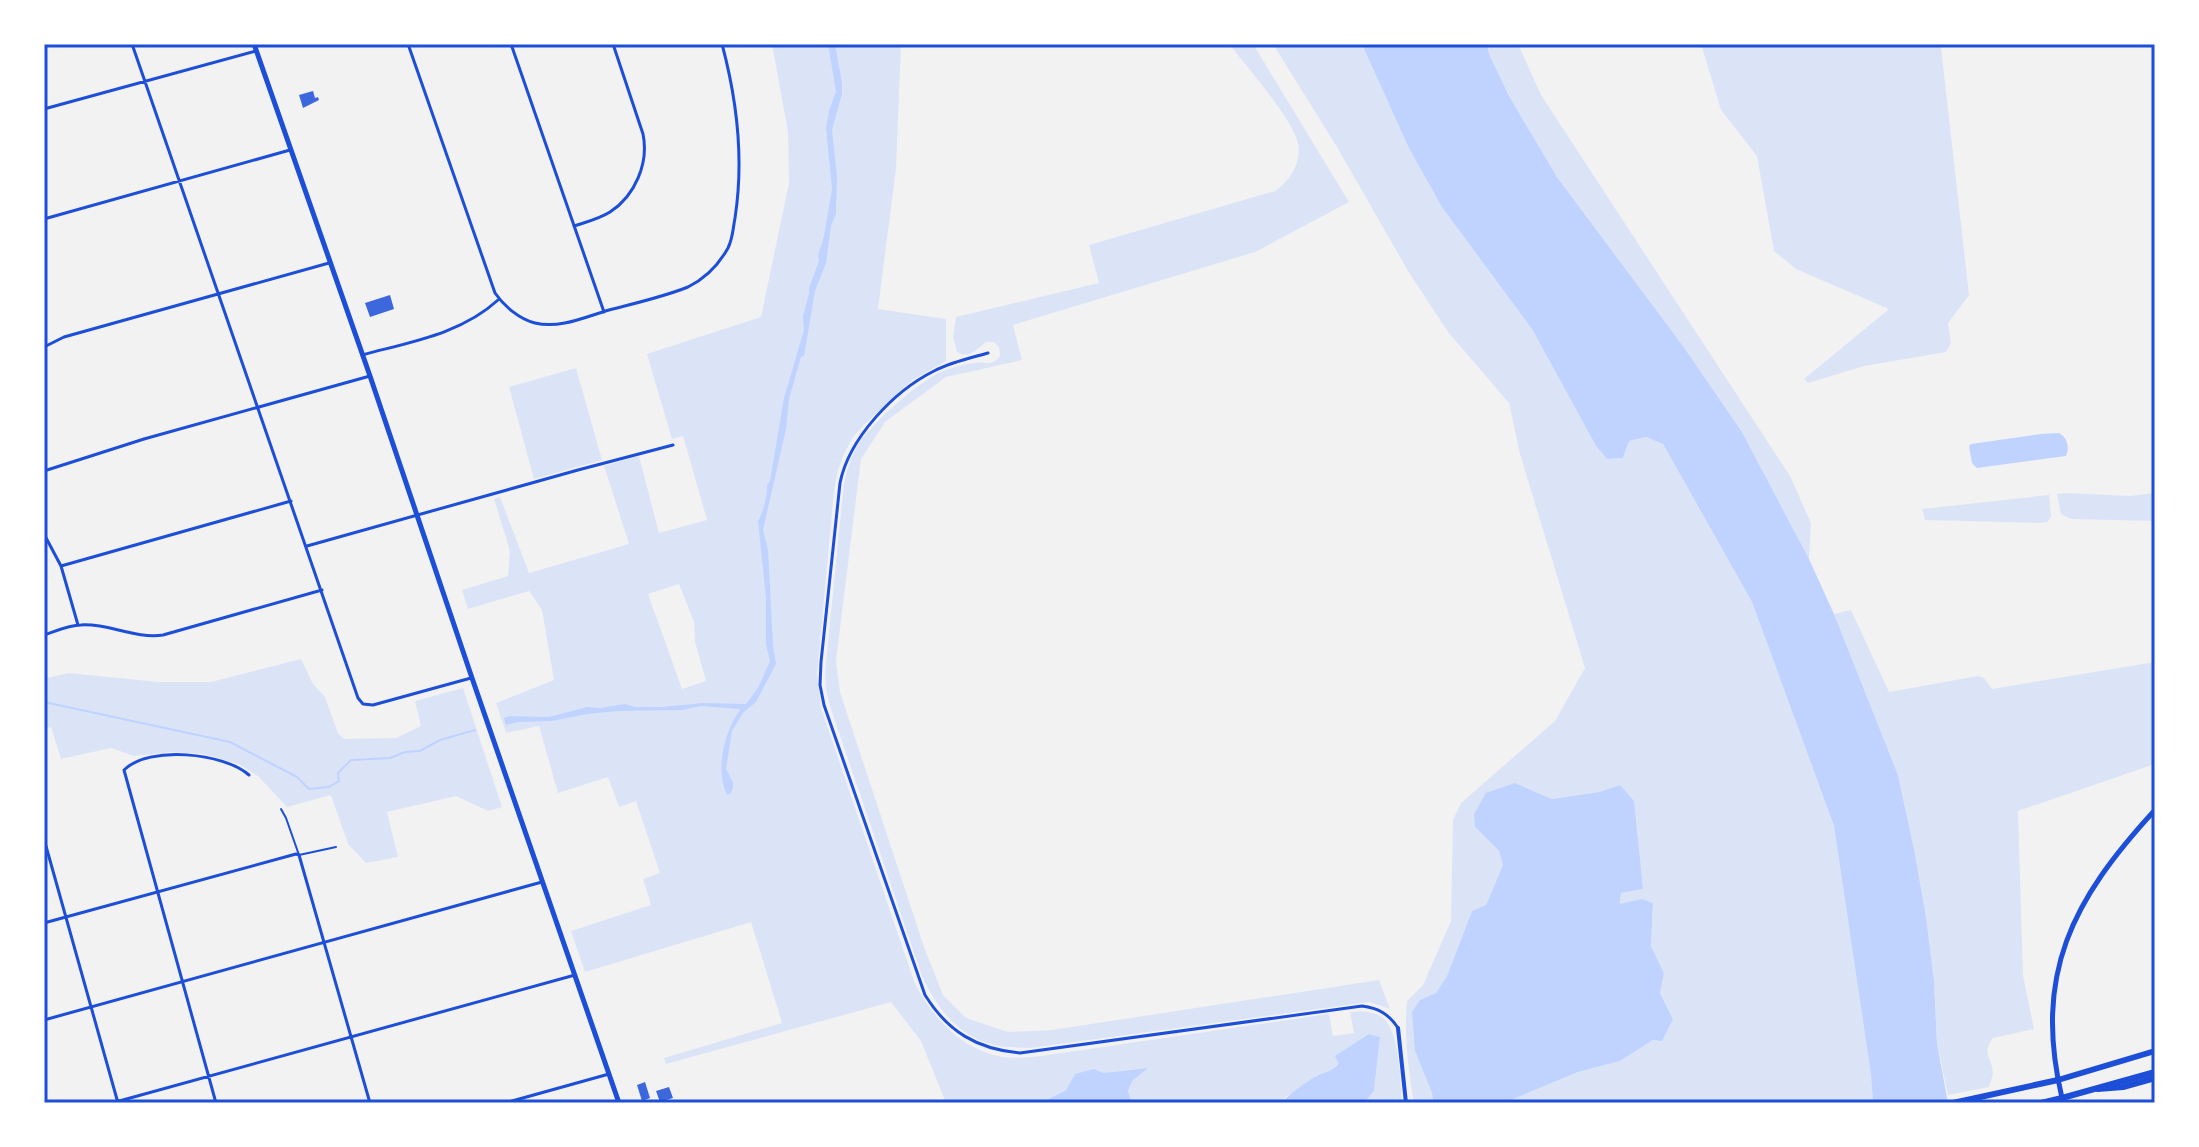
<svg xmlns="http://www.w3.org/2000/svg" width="2199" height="1147" viewBox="0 0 2199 1147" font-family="Manrope,sans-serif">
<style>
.green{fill:#dbe4f7;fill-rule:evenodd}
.water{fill:#bfd3fe}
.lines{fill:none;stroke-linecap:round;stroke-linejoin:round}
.stream{stroke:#bfd3fe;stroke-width:2}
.building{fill:#3d67dc}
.service{stroke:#1d4ed8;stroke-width:2}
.minor{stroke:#1d4ed8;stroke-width:3}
.tertiary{stroke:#1d4ed8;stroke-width:4}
.secondary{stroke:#1d4ed8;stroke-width:5}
.primary{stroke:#1d4ed8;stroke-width:5}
.trunk{stroke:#1d4ed8;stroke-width:6}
.motorway{stroke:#1d4ed8;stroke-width:6}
.neatline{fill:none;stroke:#1d4ed8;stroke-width:3}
</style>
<rect width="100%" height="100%" fill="#f2f2f2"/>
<path class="green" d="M772,44H901L896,169L878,309L946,319V361L911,381L864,425L853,437L844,454L838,470L834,491L817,674L821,708L915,984C934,1019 962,1050 1003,1057C1015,1059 1029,1057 1041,1056L1329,1014L1333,1036L1354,1033L1350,1012C1362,1011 1378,1011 1386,1021C1400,1038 1400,1081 1402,1103H1364L1374,1091L1380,1038L1369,1034L1333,1071L1317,1075L1309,1083L1285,1097L1282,1103H1132L1128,1092L1133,1080L1146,1069C1107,1069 1084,1080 1050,1098L1046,1103H946L921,1041L891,1002L666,1064L664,1058L782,1023L751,922L585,972L571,931L651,905L643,879L660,873L636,801L619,807L608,777L558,793L539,726L506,733L496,703L554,680L542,610L529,591L468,609L462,590L508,576L510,551L494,499L500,497L529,573L629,544L604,466L639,456L659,533L707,520L683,436L672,439L647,354L761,317L789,183L788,132ZM679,584L694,622L695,642L706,681L682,689L648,594Z
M1229,44H1253L1349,202L1255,252L1013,325L1022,360L946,377L885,422L861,459L836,661L840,692L924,947L943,995L966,1018L1008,1032L1052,1030L1379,980L1390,1009L1369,1002L1030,1048C1020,1047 1009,1048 999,1046C960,1039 938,1010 922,976L831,709L826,690L825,672L844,483C847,471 850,459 856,448C868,426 920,380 943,371C952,368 964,364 973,363C985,361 991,368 1000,356L999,347L994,342H987C976,348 971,360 957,352L953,337L956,317L1099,283L1089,245L1275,191C1290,181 1302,162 1298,143C1292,118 1247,67 1229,44Z
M1273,44H1362L1532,329L1596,446L1607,459L1623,458L1629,441L1646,437L1663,444L1752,602L1834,826L1871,1075L1873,1103H1504L1578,1072L1620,1061L1653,1040L1673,1019L1660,993L1664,973L1651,946L1653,903L1642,899L1620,905L1621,893L1643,889L1620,785L1599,792L1552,799L1515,783L1475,827L1499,851L1503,865L1486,905L1472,911L1447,976L1436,993L1420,1000L1415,1051L1432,1093L1433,1103H1414C1408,1070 1404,1034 1407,1001L1423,985L1451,921L1453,820L1461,803L1555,721L1585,668L1520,454L1509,403L1448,332L1408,271L1337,147Z
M1487,44H1518L1541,95L1790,476L1811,523L1809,559L1742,432L1683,346L1557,177L1509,96L1489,54Z
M1701,44H1942L1941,47L1969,295L1948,323L1951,343L1946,352L1864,366L1808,383L1804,379L1889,309L1796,269L1774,251L1757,156L1721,110Z
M576,368L602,460L534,479L509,387Z
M2068,493L2130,496L2155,493V521L2071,519L2061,514L2057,494Z
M2049,495L2051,517L2047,522L2039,523L1925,520L1922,509Z
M1851,610L1889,692L1978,676L1984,678L1992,689L2155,662V764L2018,811L2023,975L2034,1029L1993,1038C1981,1055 1992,1056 1993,1073C1993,1076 1990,1083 1989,1087L1948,1095L1937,1044L1934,981L1926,917L1915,854L1898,775L1834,614Z
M301,659L313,684L325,697L338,733L344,739L396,738L421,726L415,701L463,688L502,807L488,811L456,796L387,812L398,857L366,863L348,844L331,795L287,807L258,776L239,764L204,754L171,752L134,756L111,748L61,759L51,727L44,729V675L47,678L69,673L158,682H211Z"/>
<path class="water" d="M828,44H835L842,83V94L832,130L837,177L836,213L831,226L826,263L815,291L804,356L801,357L789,399L786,429L763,530L768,550L773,645L776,664L756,702L743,713L732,731L726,769L733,782V788L731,793L727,795C715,770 724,732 740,710L739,709L701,706L681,710L618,711L587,714L552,721L518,722L506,725L504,718L509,716L549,717L587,707L600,708L625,704L635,707H662L703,703L746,704L758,688L770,661L766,644V598L758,521C763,513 768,494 767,485L770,481L784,398L804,330L803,316L809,294V288L819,261L818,256L824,236L832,189L826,128L829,111L836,91Z
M1362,44H1487L1489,54L1509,96L1557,177L1683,346L1742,432L1809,559L1834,614L1898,775L1915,854L1926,917L1934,981L1937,1044L1948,1103H1873L1871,1075L1834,826L1752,602L1663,444L1646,437L1629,441L1623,458L1607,459L1596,446L1532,329L1442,207L1409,148Z
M2059,433C2067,437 2070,448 2066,456L1977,468L1972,463L1969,446L1971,444L2041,434Z
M1515,783L1552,799L1599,792L1620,785L1634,801L1643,889L1621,893L1620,904L1642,899L1653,903L1651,946L1664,973L1660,993L1673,1019L1662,1041L1653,1040L1620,1061L1578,1072L1504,1103H1433L1432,1093L1415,1051L1412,1012L1420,1000L1436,993L1447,976L1472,911L1486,905L1503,865L1499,851L1475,827L1474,814L1486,793Z
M1369,1034L1380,1037L1374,1091L1364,1103H1282C1286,1096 1314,1076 1321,1074C1329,1071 1332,1071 1339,1064L1335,1056Z
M1148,1068L1133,1080L1128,1091L1132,1103H1046L1050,1098L1066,1090L1075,1074L1094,1069L1103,1073Z"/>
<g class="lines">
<path class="stream" d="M44,702L230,742L297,777L309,789L329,787L339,781L338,773L351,760L390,758L405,752L420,751L440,740L475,730"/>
</g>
<path class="building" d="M313,91L315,98L318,97L319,100L303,108L299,95Z
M390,295L394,309L370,317L365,303Z
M645,1082L650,1098L642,1101L637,1085Z
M669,1087L673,1098L660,1102L656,1091Z"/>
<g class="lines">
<path class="service" d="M281,809L286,818L299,855L336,847"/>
<path class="minor" d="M132,44L358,698L363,704L373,705L471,678
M408,44L495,293C504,306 519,319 535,323C560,329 585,317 609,310C636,303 663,297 688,287C706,278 718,266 728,248C733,238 733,228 735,218C744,160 737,100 722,44
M511,44L604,312
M44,109L256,51
M44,219L290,150
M574,226C586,222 599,219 610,212C635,196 649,163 643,134L613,44
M44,347L64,337L329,263
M988,353C970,358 951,362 934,371C894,391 849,438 840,483L821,662L820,685L824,705L925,995C948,1032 977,1049 1020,1053L1362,1006C1378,1008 1389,1014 1398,1028
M362,355C410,342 461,334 498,300
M44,471L144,439L370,376
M44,534L61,566L78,625
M307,546L578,470L673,445
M61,566L291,501
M44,635C56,631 69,625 81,625C109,623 134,639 163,635L322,590
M44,839L118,1103
M44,923L296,854L299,855L370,1103
M44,1020L542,882
M112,1103L575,975
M216,1103L124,770C149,745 224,753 249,775
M505,1103L609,1074"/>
<path class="tertiary" d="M1398,1028L1406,1103"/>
<path class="secondary" d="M2062,1098C2033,974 2072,900 2155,810"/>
<path class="primary" d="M254,44L370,376L472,678L619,1103"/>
<path class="trunk" d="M2058,1080L2155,1051
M2062,1098L2155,1072"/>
<path class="motorway" d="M2098,1089L2123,1087L2155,1078
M1953,1103L2058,1080
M2041,1103L2062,1098"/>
</g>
<rect width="2199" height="1147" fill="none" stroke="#ffffff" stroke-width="92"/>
<rect x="46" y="46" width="2107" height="1055" class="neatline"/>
</svg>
